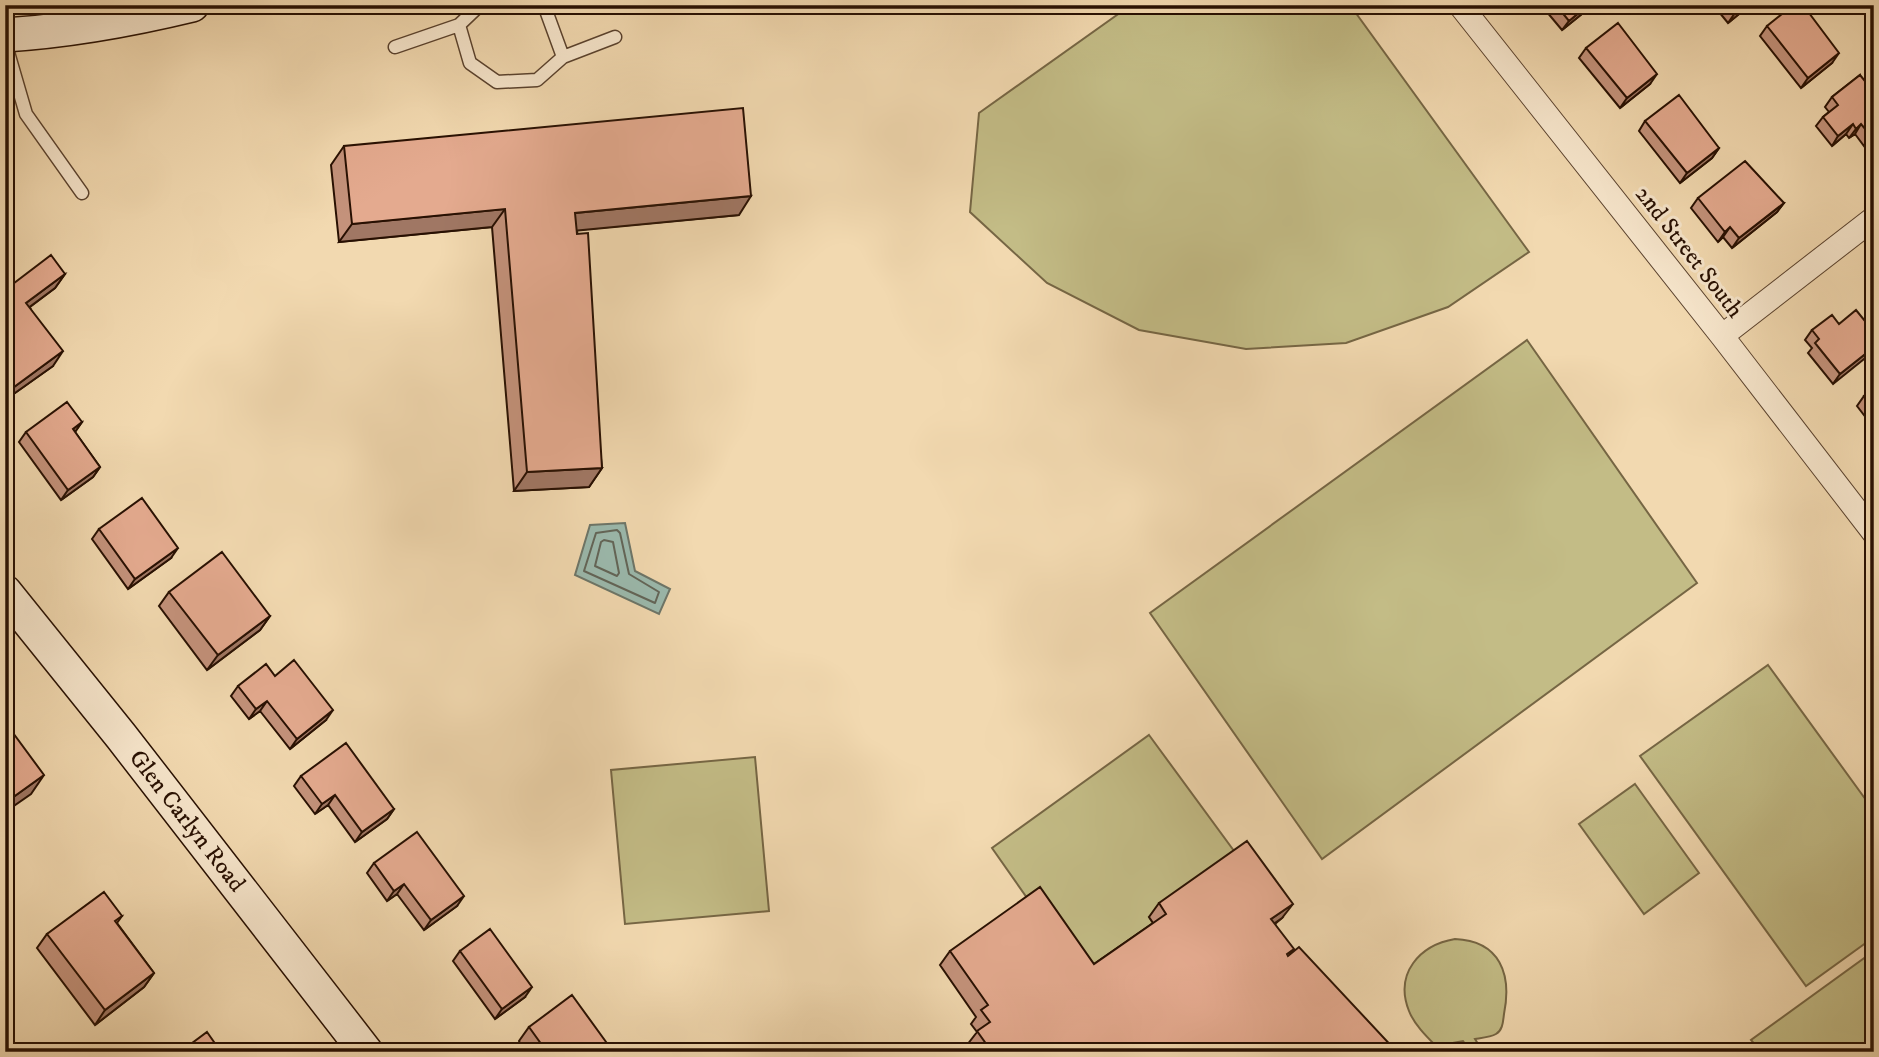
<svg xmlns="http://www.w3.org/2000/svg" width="1879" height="1057" viewBox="0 0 1879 1057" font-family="'IM FELL DW Pica',serif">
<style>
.green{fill:#c3bc86;stroke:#766644;stroke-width:2}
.water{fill:#9bbaae;stroke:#6d7669;stroke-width:2}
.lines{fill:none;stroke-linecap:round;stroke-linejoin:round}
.shore{stroke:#626558;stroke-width:2}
.lane-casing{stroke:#5a422e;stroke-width:15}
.street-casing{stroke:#5a422e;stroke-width:25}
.secondary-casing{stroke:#281002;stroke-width:36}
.lane{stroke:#f7e6cc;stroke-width:12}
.street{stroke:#f7e6cc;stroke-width:23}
.secondary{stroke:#f7e6cc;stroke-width:33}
.wall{fill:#c4927b;stroke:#281002;stroke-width:2}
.shaded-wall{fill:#a07764;stroke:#281002;stroke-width:2}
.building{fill:#e4aa8f;stroke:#281002;stroke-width:2}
.labels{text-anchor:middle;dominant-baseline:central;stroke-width:6;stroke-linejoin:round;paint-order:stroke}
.street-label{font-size:24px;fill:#281002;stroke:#f7e6cc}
</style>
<rect width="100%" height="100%" fill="#f2d9b0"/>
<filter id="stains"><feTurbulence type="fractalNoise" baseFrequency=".00286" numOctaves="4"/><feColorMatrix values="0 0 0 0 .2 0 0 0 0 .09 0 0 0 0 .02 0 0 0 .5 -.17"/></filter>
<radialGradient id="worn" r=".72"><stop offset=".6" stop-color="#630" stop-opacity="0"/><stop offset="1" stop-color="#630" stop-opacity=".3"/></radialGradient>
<path class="green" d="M1131,5H1350L1529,252L1448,307L1346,343L1246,349L1139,330L1047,283L970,212L979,113Z
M1527,340L1697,583L1322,859L1150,613Z
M1768,665L1874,811V937L1806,986L1640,756Z
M1149,735L1237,855L1149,917L1156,928L1084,979L992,848Z
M755,757L769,911L625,924L611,770Z
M1635,784L1699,873L1644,914L1579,824Z
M1455,939C1500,941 1512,974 1504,1014C1503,1021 1503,1030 1496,1034C1491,1037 1481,1038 1475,1039L1483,1052H1471L1463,1041L1436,1046C1426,1036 1414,1024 1409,1011C1394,973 1420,945 1455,939Z
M1874,951V1052H1761L1751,1040Z"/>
<path class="water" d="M625,523L635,571L670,589L659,614L575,575L590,525Z"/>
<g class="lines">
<path class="shore" d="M617,530L620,533L629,574L659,592L655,603L584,571L596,533Z
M604,540L613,542L619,573L617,576L595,566L601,542Z"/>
<g class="lane-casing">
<path id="lane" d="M480,5L459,25L470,63L497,82L537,80L563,57L544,5
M5,42L26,114L82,193
M395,47L459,25
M563,57L615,37"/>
</g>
<g class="street-casing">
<path id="street" d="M1460,5L1722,336L1874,533
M1722,336L1874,218"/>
</g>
<g class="secondary-casing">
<path id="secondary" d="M5,35C69,31 130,20 192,5
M5,592L121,736L366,1052"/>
</g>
<use href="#lane" class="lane"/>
<use href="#street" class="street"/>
<use href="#secondary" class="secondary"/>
</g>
<path class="wall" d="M1541,5H1593L1562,30Z
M1716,5H1750L1728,23L1715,7Z
M1767,26L1832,63L1801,88L1760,36Z
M1586,48L1650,84L1620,108L1579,58Z
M1860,75L1874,138L1864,146L1855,134L1849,138L1846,134L1832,146L1816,126L1823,117L1829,112L1825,107L1832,97Z
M1645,121L1719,148L1712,158L1680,183L1639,131Z
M344,146L739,215L577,230L602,468L589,487L514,491L492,227L339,242L331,165Z
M1698,198L1784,203L1777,212L1732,248L1723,237L1718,242L1691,208Z
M65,274L55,288L30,307L53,366L5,400V290Z
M1839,324L1874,332L1833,384L1808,353L1812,348L1805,340L1812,330Z
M1874,388V428L1857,406L1864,396Z
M82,422L75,432L100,467L93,477L61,500L19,442L26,432Z
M99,529L171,558L128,589L92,539Z
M169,592L270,616L260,630L207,670L159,606Z
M275,676L326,720L290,749L260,711L249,719L231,696L238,686Z
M301,776L394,809L387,819L355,842L328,805L315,814L294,786Z
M374,863L457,906L424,930L397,894L387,901L367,873Z
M1159,903L1282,918L1275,924L1290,955L1397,1052H972L967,1045L977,1032L971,1024L976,1017L940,965L950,951L1094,964L1153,923L1149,917Z
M122,916L117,923L154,973L144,987L95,1025L37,948L47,934Z
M460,951L525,997L495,1019L453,961Z
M529,1027L609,1046L606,1052H526L519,1041Z"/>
<path class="shaded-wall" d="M1588,5H1593L1562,30L1569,21Z
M1744,5H1750L1728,23L1735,13Z
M1839,53L1832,63L1801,88L1808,78Z
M1657,74L1650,84L1620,108L1627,98Z
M1853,124L1846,134L1832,146L1838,136Z
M1861,124L1855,134L1849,138L1856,129Z
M1874,134V138L1864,146L1871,136Z
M1719,148L1712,158L1680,183L1687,173Z
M751,196L739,215L562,232L575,213Z
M1784,203L1777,212L1732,248L1739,238Z
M505,209L492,227L339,242L352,224Z
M1730,227L1723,237L1718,242L1725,232Z
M65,274L55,288L16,317L26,303Z
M1874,347V351L1833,384L1840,374Z
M63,351L53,366L5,400L14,387Z
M82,422L75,432L73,429Z
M100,467L93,477L61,500L68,490Z
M602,468L589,487L514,491L527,472Z
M178,548L171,558L128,589L135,579Z
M270,616L260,630L207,670L218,655Z
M267,701L260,711L249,719L256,709Z
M333,710L326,720L290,749L297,739Z
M44,775L31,794L5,812V803Z
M335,795L328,805L315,814L322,804Z
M394,809L387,819L355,842L362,832Z
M404,884L397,894L387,901L394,891Z
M464,896L457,906L424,930L431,920Z
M1293,904L1282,918L1261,933L1271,919Z
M154,973L144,987L95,1025L105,1010Z
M532,987L525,997L495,1019L502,1009Z"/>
<path class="building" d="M1556,5H1588L1569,21Z
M1728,5H1744L1735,13Z
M1793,5H1803L1839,53L1808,78L1767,26Z
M1618,23L1657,74L1627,98L1586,48Z
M1860,75L1874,92V134L1871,136L1861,124L1856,129L1853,124L1838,136L1823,117L1838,105L1832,97Z
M1679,95L1719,148L1687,173L1645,121Z
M743,108L751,196L575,213L577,234L588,233L602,468L527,472L505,209L352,224L344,146Z
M1745,161L1784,203L1739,238L1730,227L1725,232L1698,198Z
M51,255L65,274L26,303L63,351L14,387L5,375V290Z
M1856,310L1874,332V347L1840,374L1815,343L1819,339L1812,330L1832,315L1839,324Z
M1874,388V409L1864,396Z
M67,402L82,422L73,429L100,467L68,490L26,432Z
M142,498L178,548L135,579L99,529Z
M222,552L270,616L218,655L169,592Z
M294,660L333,710L297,739L267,701L256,709L238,686L266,664L275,676Z
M5,722L44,775L5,803Z
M346,743L394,809L362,832L335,795L322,804L301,776Z
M417,832L464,896L431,920L404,884L394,891L374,863Z
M1247,841L1293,904L1271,919L1294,949L1287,954L1288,956L1299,947L1397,1052H1239L1235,1048L1231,1052H992L977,1031L990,1022L981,1010L988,1005L950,951L1040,887L1094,964L1166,914L1159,903Z
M104,892L122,916L115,921L154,973L105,1010L47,934Z
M490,929L532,987L502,1009L460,951Z
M572,995L609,1046L602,1052H547L529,1027Z
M207,1032L221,1052H180Z"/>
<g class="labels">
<g class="street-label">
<text transform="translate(1689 252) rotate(52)">2nd Street South</text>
<text transform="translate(187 821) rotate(52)">Glen Carlyn Road</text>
</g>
</g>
<rect width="1879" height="1057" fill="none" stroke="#f2d9b0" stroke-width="28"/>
<rect x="7" y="7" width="1865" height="1043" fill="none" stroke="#281002" stroke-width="3.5"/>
<rect x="14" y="14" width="1851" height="1029" fill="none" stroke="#281002" stroke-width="2"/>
<rect width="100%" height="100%" filter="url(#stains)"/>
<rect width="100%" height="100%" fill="url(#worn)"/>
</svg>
